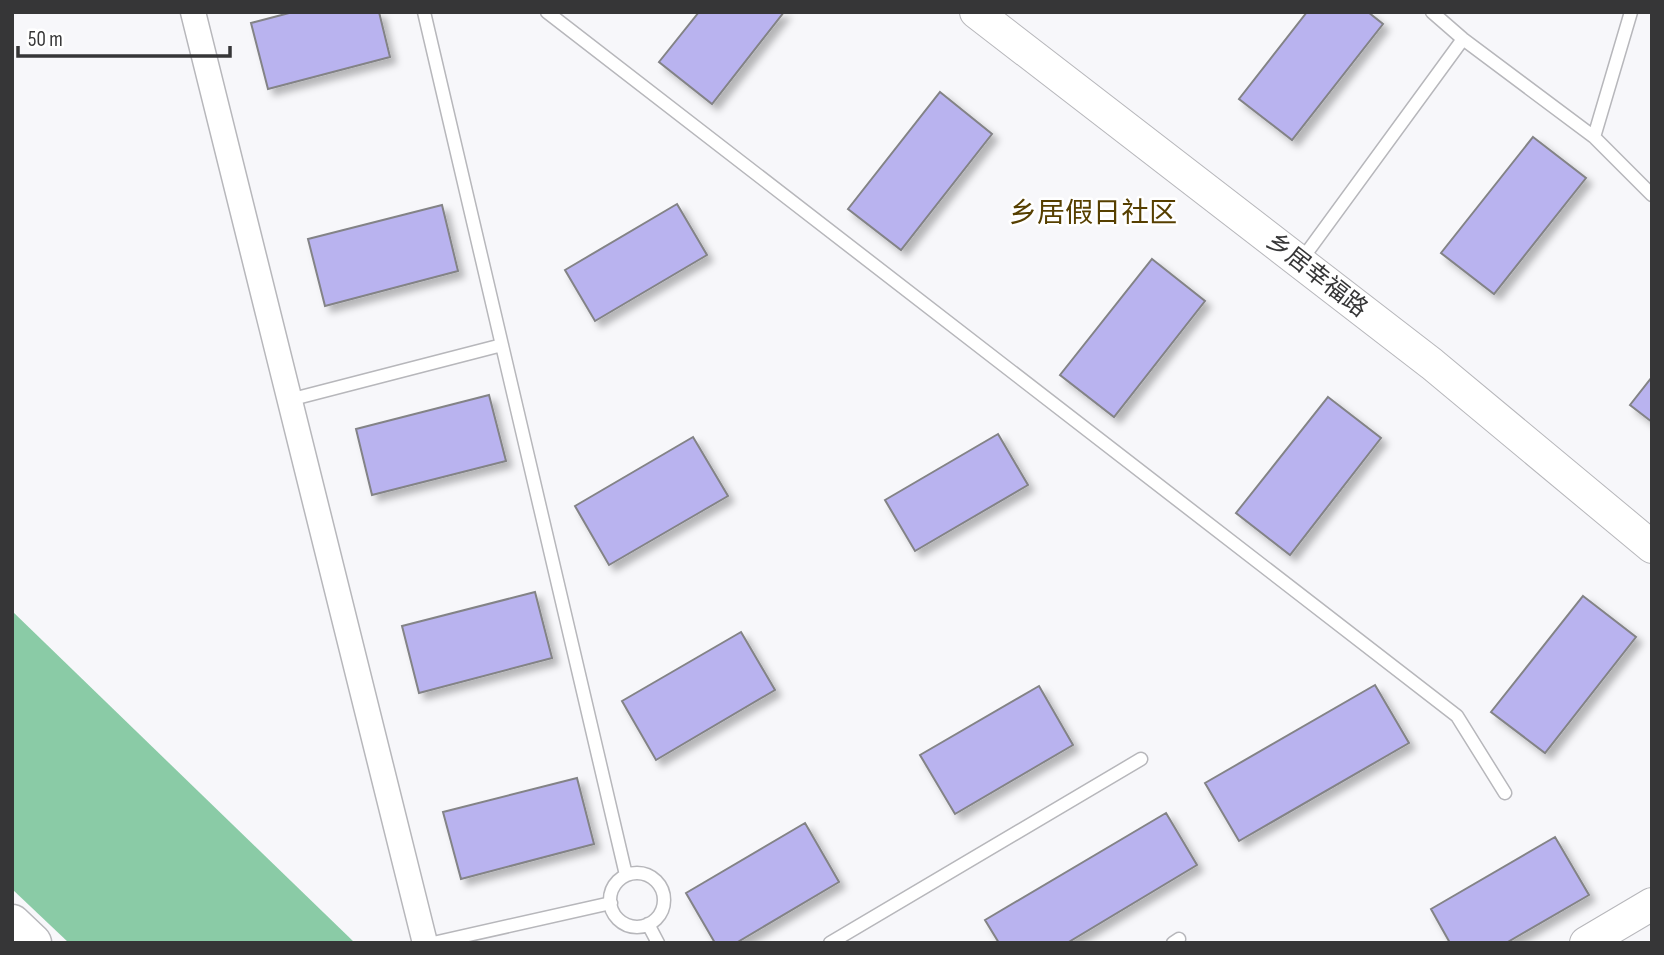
<svg xmlns="http://www.w3.org/2000/svg" width="1664" height="955" viewBox="0 0 1664 955" font-family="'Sofia Sans Condensed','Noto Sans SC',sans-serif">
<style>
.forest{fill:#8acba6}
.building{fill:#b9b3ef;stroke:#838386;stroke-width:2;filter:url(#shadow)}
.lines{fill:none;stroke-linecap:round;stroke-linejoin:round}
.service-casing{stroke:#b7b7bb;stroke-width:15}
.minor-casing{stroke:#b7b7bb;stroke-width:27}
.tertiary-casing{stroke:#b7b7bb;stroke-width:34}
.trunk-casing{stroke:#b7b7bb;stroke-width:41}
.service{stroke:#fff;stroke-width:12}
.minor{stroke:#fff;stroke-width:24}
.tertiary{stroke:#fff;stroke-width:32}
.trunk{stroke:#fff;stroke-width:38}
.labels{text-anchor:middle;dominant-baseline:central;stroke-width:5;stroke-linejoin:round;paint-order:stroke}
.street-label{font-size:24px;fill:#363637;stroke:#fff}
.quarter-label{font-size:28px;fill:#563f00;stroke:#fff}
</style>
<defs>
<filter id="shadow"><feDropShadow dx="6" dy="6" stdDeviation="3.5" flood-color="#0004"/></filter>
</defs>
<rect width="100%" height="100%" fill="#f7f7fa"/>
<path class="forest" d="M12,611L355,943H69L12,889Z"/>
<path class="building" d="M293,12H379L390,57L268,89L251,23Z
M699,12H784L712,104L659,62Z
M1307,12H1368L1383,24L1292,140L1239,99Z
M940,92L992,134L901,250L848,209Z
M1533,137L1586,178L1494,294L1441,253Z
M677,204L707,255L595,321L565,270Z
M442,205L458,271L325,306L308,239Z
M1152,259L1205,301L1114,417L1060,375Z
M1652,377V422L1630,405Z
M489,395L506,461L372,495L356,429Z
M1328,397L1381,438L1290,555L1236,513Z
M998,434L1028,485L915,551L885,500Z
M693,437L728,496L609,565L575,506Z
M535,592L552,658L419,693L402,626Z
M1583,596L1636,637L1545,753L1491,712Z
M741,632L775,690L656,760L622,701Z
M1375,685L1409,743L1239,841L1205,783Z
M1039,686L1073,745L955,814L920,755Z
M577,778L594,844L461,879L443,812Z
M1166,813L1197,865L1067,943H999L985,920Z
M805,823L839,882L736,943H715L686,893Z
M1555,837L1589,895L1506,943H1450L1431,909Z"/>
<g class="lines">
<g class="service-casing">
<path id="service" d="M424,12L626,875
M547,12L1457,716L1505,793
M1432,12L1463,39L1594,137L1652,195
M1594,137L1631,12
M1300,262L1463,39
M289,400L502,345
M610 900a27 27 0 1 1 54 0a27 27 0 1 1-54 0Z
M648,924L658,943
M433,943L611,903
M830,943L1141,759
M1173,943L1179,939"/>
</g>
<g class="minor-casing">
<path id="minor" d="M193,12L425,943"/>
</g>
<g class="tertiary-casing">
<path id="tertiary" d="M976,12L1432,364L1652,547
M1586,943L1652,904"/>
</g>
<g class="trunk-casing">
<path id="trunk" d="M12,924L32,943"/>
</g>
<use href="#service" class="service"/>
<use href="#minor" class="minor"/>
<use href="#tertiary" class="tertiary"/>
<use href="#trunk" class="trunk"/>
</g>
<g class="labels">
<g class="street-label">
<text transform="translate(1317 275) rotate(38)">乡居幸福路</text>
</g>
<g class="quarter-label">
<text x="1093" y="213">乡居假日社区</text>
</g>
</g>
<rect width="1664" height="955" fill="none" stroke="#363637" stroke-width="28"/>
<path d="M18 46v10h212v-10" fill="none" stroke="#363637" stroke-width="3.5"/>
<text x="28" y="46" font-size="21" fill="#363637" stroke="#ffffff" stroke-width="5" paint-order="stroke">50 m</text>
</svg>
